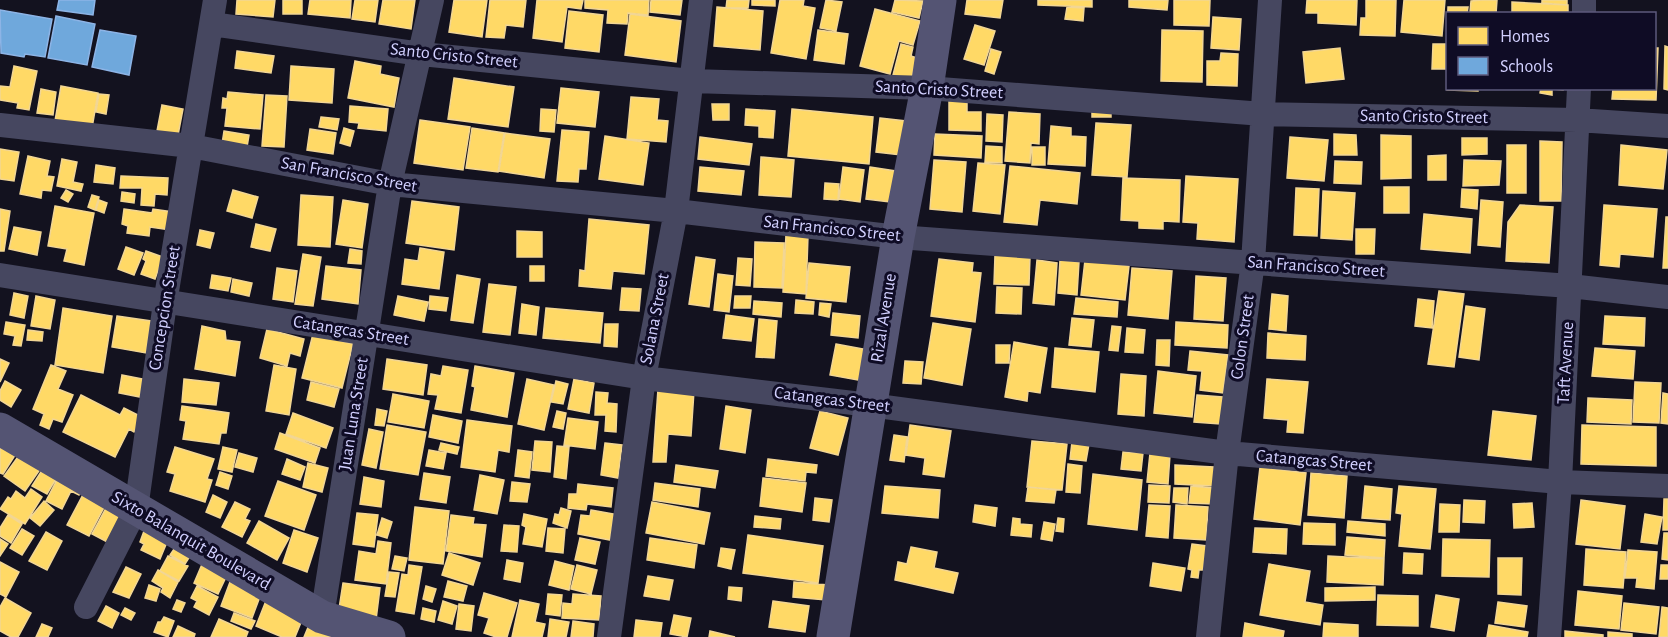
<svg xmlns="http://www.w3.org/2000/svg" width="1668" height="637" viewBox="0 0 1668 637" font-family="'Alegreya Sans',sans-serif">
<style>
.homes{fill:#ffd966;stroke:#f2d694;stroke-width:1.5}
.schools{fill:#6fa8dc;stroke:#8db4e6;stroke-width:1.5}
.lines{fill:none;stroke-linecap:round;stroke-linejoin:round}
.street{stroke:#464760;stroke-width:24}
.secondary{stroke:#545473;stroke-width:33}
.labels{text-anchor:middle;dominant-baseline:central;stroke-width:6;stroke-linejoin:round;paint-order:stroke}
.street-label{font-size:18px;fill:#d2d0ff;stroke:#0f0c25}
</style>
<rect width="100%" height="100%" fill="#13121f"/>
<path class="homes" d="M237,0H275L273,17L236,14Z
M283,0H302V14H283Z
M310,0H351L350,18L308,14Z
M355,0H378L375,22L352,19Z
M383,0H415L411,29L379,24Z
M454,0H487L482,37L449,32Z
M490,0H526L523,27L506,25L504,38L486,37Z
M537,0H583L581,9L567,7L562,42L533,38Z
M585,0H649L648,15L628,13L627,24L607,23L608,10L585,8Z
M651,0H682L680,15L650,12Z
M727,0H749L748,8H726Z
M752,0H775V6L752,5Z
M780,0H804L803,6L815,8L806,59L771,53Z
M826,0L842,2L836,31L820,28Z
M895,0L923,1L919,18L892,12Z
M967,0H1003L1000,18L965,14Z
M1038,0H1092V7L1038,5Z
M1129,0H1168L1167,10L1129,7Z
M1174,0H1210L1209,26L1174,25Z
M1307,0H1357L1356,25L1318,23V13H1306Z
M1366,0H1396L1395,36L1360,35L1361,18H1366Z
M1404,0H1445L1442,36L1401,32Z
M1482,0H1497L1496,14L1470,12L1471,1Z
M1542,0H1567V5L1542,3Z
M1512,2L1568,5V14H1512Z
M717,7L763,11L760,50L714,46Z
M1067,7L1084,8L1083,21L1065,19Z
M1448,7H1468L1467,14H1448V88H1478V91L1447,90V69H1432L1433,44H1447Z
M875,9L920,21L913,45L899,41L890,74L860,66Z
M569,11L603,15L599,52L565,48Z
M630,14L681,21L676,62L625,55Z
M1213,17L1241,19L1239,50L1211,48Z
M975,25L995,31L984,65L964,59Z
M818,30L848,34L844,64L814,60Z
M1162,30L1203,31L1202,82L1161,81Z
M901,44L913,47L911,56L917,58L911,80L893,75Z
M1665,46L1668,47V90L1664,89Z
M1340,48L1344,79L1306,83L1303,52Z
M1654,48H1658L1656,100L1612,99L1613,88H1654Z
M991,49L1001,52L994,74L985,71Z
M237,51L274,56L271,73L235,68Z
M1221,53L1238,54L1237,86L1207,85V61H1220Z
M355,61L381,66L380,74L399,78L394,107L348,98Z
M14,66L37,71L29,110L17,108L18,103L0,100V86L10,87Z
M291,66L334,69L332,103L289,100Z
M454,78L514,87L508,127L448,119Z
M61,86L98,93L92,128L55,121Z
M561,88L599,92L595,127L557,123Z
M1541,88H1563V90L1552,89V95L1540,93Z
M41,89L56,92L53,115L37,113Z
M228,92L263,95L260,129L225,126L227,108H222L223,98L227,99Z
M99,94L109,95L106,114L96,112Z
M266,95L287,96L284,147L262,146Z
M949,96H967V112H981V131L949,130Z
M631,97L659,99L657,120L668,121L666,142L627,139Z
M712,104H729V120H713Z
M162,105L183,109L178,135L157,131Z
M350,106L388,109L386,131L358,128L359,123L349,122Z
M541,109L556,110L554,132L540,131Z
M746,109L775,111L773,138L759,137V126L745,125Z
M792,109L873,117L869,164L788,156Z
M1092,109H1111V117H1092Z
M1009,112L1040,114L1039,144L1031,143L1030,163L1005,161Z
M987,114L1003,115L1002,142L986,141Z
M321,117L339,119L337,130L319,127Z
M880,118L906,121L901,155L876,152Z
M420,120L470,127L463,170L414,163Z
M1096,123L1131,125L1127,177L1092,175Z
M1051,126L1071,128V136L1086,137L1085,166L1048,164Z
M344,128L354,131L350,146L340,143Z
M472,128L504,133L498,172L466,168Z
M310,129L336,133L333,154L307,150Z
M562,130L589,132L586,169H579L578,182L557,181Z
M224,131L249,135L247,147L222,144Z
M505,133L550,139L544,178L499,171Z
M935,134L982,136L981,158L934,155Z
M1334,134L1356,135L1357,155H1334Z
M1381,135L1411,136V178L1381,179Z
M605,136L649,143L643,185L599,179Z
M700,137L752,144L749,165L698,159Z
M1290,137L1328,140L1324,181L1287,178Z
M1462,138H1487V154L1462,155Z
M1540,141L1562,142L1561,201H1540Z
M1507,145H1526V193H1507Z
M1621,145L1667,150L1663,189L1619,185Z
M986,146L1002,147V163L985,162Z
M1032,147H1045V165H1032Z
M0,149L19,152L14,181L0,179Z
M1446,155V180H1428V156Z
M28,156L50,161L47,176L54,177L51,191L42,190L41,198L20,194Z
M761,157L794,160L791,197L759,195Z
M62,159L77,162L73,182L83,184L81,191L57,186Z
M934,160L966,162L962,212L930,209Z
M1464,160L1501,161L1499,185L1463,186Z
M1335,161L1362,162L1361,184L1334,183Z
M978,163L1005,165L1000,214L973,211Z
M96,165L115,168L113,184L94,182Z
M1010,166L1080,173L1077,204L1040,200L1037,225L1004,222Z
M700,167L744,171L741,195L698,191Z
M843,167L864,170L860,202L839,199Z
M870,167L902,172L898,203L866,199Z
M121,176L168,178L167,195L155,194L154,206L141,205L142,188H120Z
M1186,176L1238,179L1234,242L1197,239L1198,223L1183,222Z
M1123,178L1180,180L1179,222L1163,221V229L1139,228V221L1121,220Z
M825,183L839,184L838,200L824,199Z
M1384,187H1409V213H1384Z
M1296,188L1319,189L1317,236L1294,235Z
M1462,189L1478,190L1477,209L1461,207Z
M66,190L73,194L68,202L61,198Z
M233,190L258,197L252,218L227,211Z
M1323,191L1355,193L1352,240L1321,238Z
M122,192L135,194L134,203L121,201Z
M92,195L99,197L95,210L88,207Z
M301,195L333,197L330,247L298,245Z
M99,200L107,203L104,213L96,210Z
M343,200L368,204L362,248L336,244Z
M1481,200L1503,202L1500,247L1478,245Z
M412,201L459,207L454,250L406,243Z
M1520,205L1553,207L1549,263L1506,261L1508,222Z
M1604,205L1657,209L1653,257L1620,254L1619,267L1600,265Z
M55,206L94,213L84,265L64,261L67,249L48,246Z
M0,209L10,211L4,251H0Z
M124,209L152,213L153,209L173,212L170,230L150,227L149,236L127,233L128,226L122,224Z
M1424,214L1472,219L1470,253L1421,249Z
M1666,217H1668V268H1663Z
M589,219L649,225L644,274L613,271L611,289L579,286L580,270L585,271Z
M256,224L276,229L270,251L251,247Z
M14,227L41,232L37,255L9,249Z
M1356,229H1375L1374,254H1356Z
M200,230L214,233L210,248L197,245Z
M517,231L542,232V257H517Z
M786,235L808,236L806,294L783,292Z
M755,242L784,243L782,288L754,287Z
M126,247L143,253L134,275L118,269Z
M420,248L444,252L439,289L402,284L405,259L418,261Z
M350,249L362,251L361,264L348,263Z
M146,251L163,257L155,279L141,274L146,261L143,259Z
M303,254L321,257L313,306L295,304Z
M995,255L1030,257L1029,285L994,284Z
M696,257L715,260L709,307L689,304Z
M738,258L752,259L750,286L736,285Z
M939,259L973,263L972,272L981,273L975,322L931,316Z
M1037,260L1057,263L1054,305L1033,303Z
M1060,260L1079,262L1077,295L1058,293Z
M1085,260L1129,266L1125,300L1081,295Z
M809,263L850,267L846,302L806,298Z
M326,266L361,270L358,304L322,299Z
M530,266H544V281H530Z
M277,268L297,271L293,302L273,299Z
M1132,268L1172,271L1168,319L1128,315Z
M718,274L733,276L729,312L714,310Z
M212,275L231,278L228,291L210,288Z
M457,275L480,279L473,323L451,320Z
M1196,276L1226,278L1223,321L1194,319Z
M233,279L252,283L249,296L231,292Z
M489,284L516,287L510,335L483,332Z
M997,287L1022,288L1021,314L996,313Z
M622,288L641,289L639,311L620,310Z
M1439,291L1464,294L1454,367L1428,364Z
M14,293L28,296L24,318L10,315Z
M1272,294L1288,296L1286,331L1269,329Z
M36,296L55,300L50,329L31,326Z
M398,296L428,302L424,321L394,315Z
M430,296L448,298L446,311L429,309Z
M735,296H751L750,308H734Z
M1076,298L1118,302L1117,317L1074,314Z
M1418,299L1434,301L1432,328L1415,326Z
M796,300L814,302L813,314L795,313Z
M754,301L782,303L781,317L753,314Z
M820,303L831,304L829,317L819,315Z
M522,304L539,307L536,335L519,333Z
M1466,306L1485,309L1479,360L1459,357Z
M63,308L112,316L103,373L55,365Z
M546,308L603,313L600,343L543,338Z
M833,313L860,316L858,338L831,335Z
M726,315L754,319L751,341L723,338Z
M117,316L151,321L146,353L112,347Z
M1605,316L1645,318L1644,346L1603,344Z
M1072,318L1094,320L1091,347L1069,345Z
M759,319L777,321L774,358L756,357Z
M6,322L25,325L21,346L13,345L15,336L4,334Z
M1176,322L1228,325L1227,348L1175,345Z
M933,323L971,329L962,385L924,378Z
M605,324H618L617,347L604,346Z
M202,326L225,331L226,340L240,342L235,376L195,369Z
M1112,326L1121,327L1118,351L1109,350Z
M1127,328L1145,330L1143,353L1125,352Z
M267,329L304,339L300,356L290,353L287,366L260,358Z
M28,330L43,332L42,341L27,340Z
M1268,333L1306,336L1305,360L1267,358Z
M313,334L353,344L342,388L302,378Z
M1157,340H1170L1169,366L1156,365Z
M1014,342L1047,348L1040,393L1028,391L1027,401L1005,397Z
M836,344L869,350L863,381L830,375Z
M996,345H1010L1009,363H996Z
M1055,348L1099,352L1095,392L1052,387Z
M1595,348L1635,351L1633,379L1592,376Z
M1190,351L1228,355L1223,393L1200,390L1202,371L1188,370Z
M0,359L9,363L0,382Z
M387,359L427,365L423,395L383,389Z
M905,361L923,362L921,384L903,383Z
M51,365L66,371L58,389L73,395L62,422L53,419L49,429L40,425L44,414L33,409Z
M274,365L296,369L289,415L266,411Z
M443,366L468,370L461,413L435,409L438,395L428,394L431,374L441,376Z
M475,366L514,373L507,417L471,410L475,387L472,386Z
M1158,371L1196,376L1192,417L1154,413Z
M1121,374L1146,376L1144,416L1118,414Z
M122,375L143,379L140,397L119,393Z
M184,379L219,383L216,405L182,402Z
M527,379L554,385L544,430L518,424Z
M574,379L594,383L589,413L568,409Z
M1267,379L1308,382L1303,433L1287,432L1288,420L1264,418Z
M5,381L21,390L11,407L0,400V391Z
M556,381L568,384L563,404L551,402Z
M311,382L339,389L334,407L307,400Z
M1635,382L1661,383L1659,423L1633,422Z
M658,389L694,391L691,436L668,434L666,462H653Z
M596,392L608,393L607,403L617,404L616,432L605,431L606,415H595Z
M1663,393L1668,394V424L1661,423Z
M393,394L429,401L424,428L388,422Z
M81,395L120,415L124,408L142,417L134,432L129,429L115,457L63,432Z
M1197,395L1223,397L1220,424L1194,422Z
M1588,398L1632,400L1631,424L1587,422Z
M182,406L229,413L226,433H221L219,444L183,439L186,421L180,420Z
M726,406L751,410L745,453L720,449Z
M377,409L387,411L384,426L375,425Z
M557,411L566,413L563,429L553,427Z
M820,411L848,418L838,455L810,448Z
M1493,411L1536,416L1531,460L1488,455Z
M293,413L333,428L326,448L286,434Z
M433,415L462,421L458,443L429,437Z
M568,418L598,422L595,449L564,445Z
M467,420L512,426L509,452L498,450L495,472L461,467Z
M387,425L426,432L418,475L380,469Z
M910,425L951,431L944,477L923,474L925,458L906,455Z
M1582,425L1656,427V466L1581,464Z
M369,429L383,432L376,468L362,465Z
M280,433L320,448L315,463L275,449Z
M894,435L907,437L904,462L890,460Z
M0,437L19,449L3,474L0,473Z
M535,441L552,442L550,472L532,470Z
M1032,441L1067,444L1062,490L1027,487Z
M1072,442L1089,444L1086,461L1070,459Z
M441,443L459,447L457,454L439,450Z
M605,443L622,445L618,478L601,475Z
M557,446L569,447L566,479L554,477Z
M175,447L214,459L207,479L212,480L205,502L170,491L175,474L167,472Z
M223,447L237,450L232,472L218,469Z
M429,450L446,453L443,469L426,466Z
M518,450L532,452L529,478L515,476Z
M1123,452L1143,453L1141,471L1121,469Z
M239,453L257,458L253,472L235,467Z
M1150,453L1170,455L1168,484L1147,482Z
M20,454L41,468L25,491L4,476Z
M287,459L305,467L300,480L282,474Z
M768,459L817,465L816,473L806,472L805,481L766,476Z
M308,463L328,468L322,492L303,487Z
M46,464L60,472L47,494L32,486Z
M1068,464L1082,466L1080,493L1066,492Z
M676,465L718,471L715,488L674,482Z
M1175,465L1214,467L1213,486L1175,484Z
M1260,467L1306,473L1300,525L1254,519Z
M220,472L232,476L228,489L216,485Z
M424,473L450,477L446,503L420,499Z
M1311,473L1347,476L1344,518L1308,515Z
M60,474L83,486L79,495L71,491L62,509L46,501Z
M1093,474L1142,480L1137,530L1088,524Z
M480,475L504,480L497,514L474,510Z
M364,477L384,481L381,507L360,504Z
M763,478L806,483L802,512L760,506Z
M278,481L316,495L304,530L265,516Z
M512,482L530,484L527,502L510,501Z
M655,483L700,489L698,507L653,500Z
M578,484L613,488L611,507L587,504L586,510L568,508L569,494H577Z
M1149,485L1170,486L1169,503L1148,502Z
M885,486L940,490L938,518L882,513Z
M1191,486L1214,488L1213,504L1189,503Z
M1365,486L1392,489L1390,520L1362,518Z
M1399,486L1436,489L1430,549L1399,546L1402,514L1396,513Z
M87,487L109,498L89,536L67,525Z
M1028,487L1056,490L1054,503L1026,501Z
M1174,488H1188L1187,504L1173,502Z
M31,489L42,497L25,524L0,509L8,497L11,499L16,491L25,498Z
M213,495L227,502L220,518L206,512Z
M815,498L832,500L829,522L813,520Z
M1664,499H1668V530H1663Z
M1464,500L1485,501L1484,523L1463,522Z
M1581,500L1625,506L1620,549L1576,544Z
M44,501L54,510L40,526L30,518Z
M235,502L250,509L245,519L250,521L242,537L222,527Z
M652,502L710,513L704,544L646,533Z
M1532,503L1534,527L1514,528L1513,504Z
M1440,504L1460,505L1459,532H1439Z
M975,505L997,508L995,526L973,522Z
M1149,505L1170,506L1168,538L1146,536Z
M1176,505L1208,507L1206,540L1174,538Z
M415,507L449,511L443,564L409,560Z
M106,508L125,519L111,544L92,534Z
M561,508L571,511L567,528L553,523L555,514L559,515Z
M591,510L614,514L610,540L578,534L581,515L590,516Z
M357,513L378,515L374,547L353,544Z
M524,514L547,519L542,547L523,544L526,527L522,525Z
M1645,514L1662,517L1657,544L1641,542Z
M8,515L22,524L11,543L0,536V528Z
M451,515L474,518L473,524L486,525L482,557L446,551Z
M755,516L781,519L780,529L754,527Z
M382,518L392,522L387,538L377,535Z
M1013,518L1020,519V524L1032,525L1031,537L1011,535Z
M1058,518L1064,519L1063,532L1056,531Z
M259,521L289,538L277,560L247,543Z
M1348,521L1385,524V536L1347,532Z
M1044,522L1055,524L1052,541L1041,539Z
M1304,523L1335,524V545L1303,544Z
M504,525L519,526L517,552L501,551Z
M548,528L565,529L563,553L546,551Z
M1255,528L1287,529L1286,554L1253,552Z
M22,529L34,536L22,555L10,548Z
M294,530L318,538L307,572L283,563Z
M144,531L167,542L160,559L141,550L144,544L140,542Z
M46,532L62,541L47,570L29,561Z
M1664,533H1668V560L1662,559Z
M748,535L823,546L818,583L743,573Z
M1347,537L1385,540L1384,558L1345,555Z
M580,538L600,542L595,564L575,560Z
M650,538L697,545L694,568L647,560Z
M0,539L8,544L0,556Z
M1443,539L1490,540L1489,577L1442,576Z
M378,541L391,543L386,584L355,580L359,551L376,554Z
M1192,544L1207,546L1203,570H1199L1198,578L1191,577L1192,570L1188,569Z
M911,547L937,552L934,568L958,573L953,593L895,580L898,562L907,564Z
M721,548L735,550L731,569L718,566Z
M174,549L192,553L185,564L170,555Z
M1586,549L1626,552L1623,588L1584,585Z
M1628,550L1657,552L1654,589L1636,587L1637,578H1625Z
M449,553L480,563L473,585L442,575Z
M1404,553L1423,554L1422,574L1403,573Z
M168,556L188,566L179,581L160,571Z
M395,556L407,558L404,571L392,569Z
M1328,556L1384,559L1383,585L1327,582Z
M1498,558H1522L1521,595L1498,594Z
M507,560L523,563L520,582L504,579Z
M555,561L574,566L569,590L549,585Z
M0,562L19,572L6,597L0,594Z
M203,562L228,573L218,594L194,583Z
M1153,563L1185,568L1181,591L1150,586Z
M1269,564L1310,571L1305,602L1323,605L1320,625L1260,615Z
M409,565L422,567L414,614L396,611L402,574L408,575Z
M577,565L597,570L591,594L571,589Z
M1661,565H1668V579H1660Z
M126,567L141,574L129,598L113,592Z
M158,570L178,582L170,598L161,592L163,588L152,581Z
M389,572L399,573L395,597L385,596Z
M648,576L673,580L669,600L644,596Z
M448,581L467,586L463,601L444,597Z
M230,582L261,594L252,618L221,606Z
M794,582L828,585L826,600L793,597Z
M343,583L380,588L376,620L338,615Z
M149,585L160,589L156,601L145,598Z
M197,586L218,597L209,615L194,607L197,601L191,598Z
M426,586L436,589L432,602L423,599Z
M729,587L742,588L741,601L728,599Z
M1375,587V600L1325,601V588Z
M1578,591L1622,596L1619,629L1575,625Z
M269,593L304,615L295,637H282L256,626Z
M484,593L517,603L507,637H496L484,633L489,618L478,615Z
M548,594L562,595L560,616L546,614Z
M573,594L601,596L599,620L562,618L563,603L572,604Z
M1378,595L1418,596V626L1377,625Z
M1436,595L1459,599L1454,631L1431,627Z
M5,598L31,613L18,637H11L0,631V607Z
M177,600L185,603L181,612L173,609Z
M520,600L539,604L535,622L545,624L542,637H512Z
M443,601L457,606L452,624L438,620Z
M773,601L809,606L805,632L769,627Z
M1498,602L1527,606L1524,627L1495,623Z
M1624,603L1659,607L1656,634L1621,630Z
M459,604L474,606L471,631L456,629Z
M106,606L119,613L112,628L98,621Z
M1662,607L1668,608V637H1659Z
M125,608L135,613L131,620L121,615Z
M423,608L436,611L434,622L421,619Z
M234,613L255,621L251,629L231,621Z
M674,615L691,618L687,637L670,634Z
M164,617L174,621L168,637L154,632L158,622H161Z
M219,619L248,632L246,637H211Z
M550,619L569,622L566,637H548Z
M636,620L662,623L660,637H634Z
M573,621L594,624L593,637H571Z
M1245,623L1284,631L1283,637H1243Z
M1324,623L1358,625V637H1323Z
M42,624L52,628L48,637H36Z
M309,625L332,637H304Z
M1489,625L1528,632L1527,637H1487Z
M178,626L195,634L194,637H173Z
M710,631L735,637H709Z
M1565,631L1603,635V637H1565Z
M1608,632L1632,634V637H1608Z"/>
<path class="schools" d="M59,0H95L93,15L57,10Z
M0,10L52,19L45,57L25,54L24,57L1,53Z
M56,16L95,24L87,65L48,58Z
M100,30L136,36L129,75L92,67Z"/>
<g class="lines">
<path class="street" d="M1584,14V0
M212,24L421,54L692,81L927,88L1263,114L1577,120L1668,126
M0,125L191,146L390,184L676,211L898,237L1570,286L1668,297
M0,275L644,378L870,405L1227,453L1560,482L1668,486
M86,607L136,509L165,303L215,0
M322,617L390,184L432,0
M609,637L644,378L676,211L701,0
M1208,637L1227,453L1253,262L1270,0
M1549,637L1560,482L1579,88"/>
<path class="secondary" d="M0,429L322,617L389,637
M833,637L898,237L927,88L940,0"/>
</g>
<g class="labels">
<g class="street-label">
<text transform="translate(454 56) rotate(6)">Santo Cristo Street</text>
<text transform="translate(939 90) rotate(3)">Santo Cristo Street</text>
<text transform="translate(1424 117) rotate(1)">Santo Cristo Street</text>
<text transform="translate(349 175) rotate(10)">San Francisco Street</text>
<text transform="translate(832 229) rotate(6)">San Francisco Street</text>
<text transform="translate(1316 267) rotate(4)">San Francisco Street</text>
<text transform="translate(165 308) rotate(-81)">Concepcion Street</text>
<text transform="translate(884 318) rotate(-81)">Rizal Avenue</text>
<text transform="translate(655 319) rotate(-79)">Solana Street</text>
<text transform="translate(351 331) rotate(9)">Catangcas Street</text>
<text transform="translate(1243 337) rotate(-82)">Colon Street</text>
<text transform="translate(1566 363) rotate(-87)">Taft Avenue</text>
<text transform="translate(832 400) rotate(7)">Catangcas Street</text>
<text transform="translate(354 414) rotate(-81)">Juan Luna Street</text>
<text transform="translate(1314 461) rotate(5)">Catangcas Street</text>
<text transform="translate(191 541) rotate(30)">Sixto Balanquit Boulevard</text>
</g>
</g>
<rect x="1446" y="12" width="210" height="78" fill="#0f0c25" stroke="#5d5a7c" stroke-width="1.5"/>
<rect x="1458" y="27" width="30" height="18" fill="#ffd966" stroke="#5d5a7c" stroke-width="1.5"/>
<text x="1500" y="42" font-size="18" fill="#d2d0ff">Homes</text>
<rect x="1458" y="57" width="30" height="18" fill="#6fa8dc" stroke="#5d5a7c" stroke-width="1.5"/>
<text x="1500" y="72" font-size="18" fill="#d2d0ff">Schools</text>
</svg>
